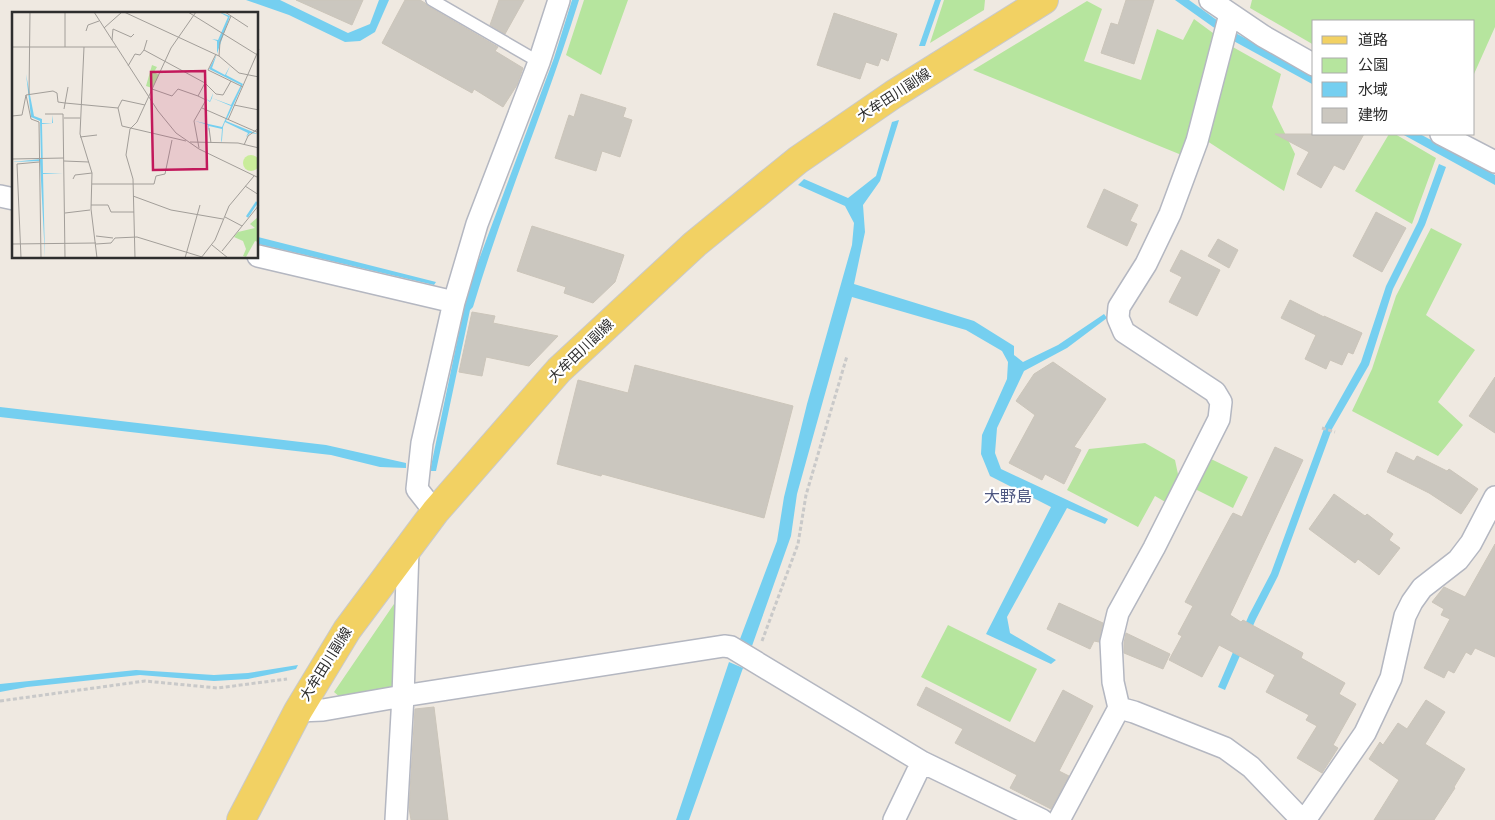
<svg xmlns="http://www.w3.org/2000/svg" width="1495" height="820" viewBox="0 0 1495 820" font-family="'Nunito Sans','Noto Sans JP',sans-serif">
<style>
.green{fill:#b6e59e}
.water{fill:#75cff0}
.building{fill:#cbc7bf;stroke:#cbc5ba}
.lines{fill:none;stroke-linecap:round;stroke-linejoin:round}
.lane-casing{stroke:#b4b7c1;stroke-width:14}
.street-casing{stroke:#b4b7c1;stroke-width:24}
.primary-casing{stroke:#c9c9c9;stroke-width:30}
.path{stroke:#c9c9c9;stroke-width:3;stroke-dasharray:4 2.5;stroke-linecap:butt}
.lane{stroke:#fff;stroke-width:11}
.street{stroke:#fff;stroke-width:21}
.primary{stroke:#f2d163;stroke-width:28}
.labels{text-anchor:middle;dominant-baseline:central;stroke-width:4.5;stroke-linejoin:round;paint-order:stroke}
.street-label{font-size:14px;fill:#2e2e2e;stroke:#fff}
.quarter-label{font-size:16px;fill:#4d5680;stroke:#fff}
.inset-river{fill:none;stroke:#75cff0;stroke-width:2.5}
.inset-road{fill:none;stroke:#a29e99;stroke-width:1}
.view{fill:#c2185b;fill-opacity:0.15;stroke:#c2185b;stroke-width:2.5}
.inset-edge{fill:none;stroke:#2e2e2e;stroke-width:2.5}
</style>
<rect width="100%" height="100%" fill="#efe9e1"/>
<path class="green" d="M584,0H628L601,75L566,55Z
M944,0H985L984,10L930,43Z
M1252,0H1495V27L1474,74V21H1314V45L1250,8Z
M1087,1L1102,9L1084,61L1141,80L1157,29L1183,40L1194,19L1217,36L1184,156L973,70Z
M1231,46L1281,74L1272,107L1295,154L1284,191L1204,139Z
M1389,134H1395L1436,158L1412,224L1355,191Z
M1431,228L1462,244L1426,315L1475,350L1438,402L1463,425L1438,456L1352,411L1372,369L1396,296Z
M1145,443L1175,460L1179,479L1167,503L1155,496L1138,527L1067,490L1089,449Z
M1209,458L1248,477L1233,508L1193,488Z
M394,604L400,610L397,686L341,698L334,692Z
M948,625L1037,669L1010,722L921,677Z"/>
<path class="water" d="M246,0H280L348,33L370,24L379,0H389L375,32L360,41L345,42L289,15Z
M572,0H579C547,104 504,203 473,307L470,310L436,471H430L468,289L554,58Z
M935,0H941L925,46H919Z
M1175,0H1189L1232,31L1314,76V85L1230,39Z
M899,120L880,181L863,205L865,232L854,284L974,321L1014,346V355L1023,362L1058,345L1104,314L1107,318L1067,348L1024,371L997,428L995,453L1001,469L1108,519L1105,524L1067,508L1007,617L1010,633L1056,660L1051,664L986,634L1051,507L990,476L981,454L982,435L1007,379L1008,362L1002,351L966,330L852,297L797,494L791,536L752,646L740,639L777,541L784,497L807,404L852,245L854,223L845,206L798,185L804,179L848,198L876,176L892,122Z
M1402,134H1420L1495,175V185Z
M1439,164L1446,167L1425,225L1393,289L1369,365L1332,429L1278,576L1256,619L1225,690L1218,687L1249,615L1271,573L1325,426L1361,362L1386,286L1418,222Z
M258,237L436,282L434,285L258,244Z
M0,407L326,445L406,463V468L380,467L331,455L0,417Z
M729,662L743,668L689,820H676Z
M298,665L296,669L248,679L214,681L140,675L27,687L0,692V684L136,670L214,675L248,673Z"/>
<path class="building" d="M296,0H363L352,25Z
M405,0H420L425,3L428,6L498,47L495,51L523,68L517,85L503,107L474,89L472,93L382,43Z
M499,0H524L505,34L490,25Z
M1126,0H1154L1134,64L1101,53L1111,23L1118,25Z
M834,13L897,34L888,61L881,58L878,66L866,62L860,79L817,65Z
M581,94L626,108L623,117L632,120L620,157L602,151L596,171L555,158L569,115L574,117Z
M1275,134H1364L1344,170L1334,165L1321,188L1297,174L1309,152Z
M1104,189L1138,205L1130,221L1137,224L1127,246L1087,227Z
M1376,212L1406,228L1382,272L1353,256Z
M532,226L624,255L615,282L593,303L564,293L566,287L517,271Z
M1218,239L1238,250L1229,268L1208,256Z
M1181,250L1220,270L1197,316L1169,302L1182,277L1170,271Z
M1290,300L1324,317V316L1362,333L1353,354L1348,352L1342,365L1330,360L1326,369L1305,359L1316,335L1281,318Z
M472,312L495,316L493,323L558,336L529,366L486,357L482,376L459,372Z
M1053,362L1106,399L1074,447L1081,450L1064,484L1045,474L1042,480L1009,463L1035,415L1016,401L1034,374Z
M635,365L793,406L764,518L602,474L601,476L557,464L578,380L628,393Z
M1495,377V433L1469,416Z
M1275,447L1303,460L1230,615L1241,622L1243,620L1303,653L1301,658L1345,683L1339,694L1356,704L1333,745L1338,748L1322,773L1297,758L1317,726L1306,720L1309,715L1266,692L1275,675L1219,645L1202,677L1169,660L1182,636L1178,634L1193,606L1185,602L1231,516L1233,513L1242,517Z
M1396,452L1414,461L1417,456L1447,471L1449,469L1478,489L1461,514L1429,493L1387,472Z
M1334,494L1365,516L1367,514L1393,534L1389,540L1400,548L1379,575L1358,559L1355,563L1309,529Z
M1495,544V657L1475,648L1471,655L1466,652L1454,673L1448,670L1444,678L1424,668L1450,619L1441,615L1444,609L1432,602L1444,587L1465,597Z
M1059,603L1103,623L1099,642L1094,641L1090,649L1047,629Z
M1126,633L1170,654L1163,669L1124,653V643Z
M926,687L1035,743L1063,690L1093,706L1059,771L1069,776L1051,809L1010,788L1017,775L955,743L963,729L917,705Z
M1426,700L1445,712L1425,744L1465,769L1454,787L1455,788L1434,820H1374L1399,780L1369,759L1380,742L1383,745L1398,723L1407,729Z
M434,707L448,820H411L409,808L415,709Z"/>
<g class="lines">
<g class="lane-casing">
<path id="lane" d="M432,0L539,62"/>
</g>
<g class="street-casing">
<path id="street" d="M1210,0L1263,36L1314,65
M1441,134L1495,162
M0,196L14,199
M258,256L454,302
M435,512L417,489L422,443L454,302L477,224L539,62L559,0
M1119,708L1113,682L1111,642L1118,613L1154,548L1219,419L1221,402L1215,392L1124,332L1118,318L1119,307L1146,264L1170,214L1197,141L1230,14
M298,711L323,710L403,696L724,646L731,647L922,762L1042,820
M396,820L403,696L408,549
M894,820L922,762
M1059,820L1119,708L1134,712L1225,748L1251,767L1302,820
M1305,820L1365,733L1391,678L1405,616L1412,602L1422,588L1458,560L1471,543L1495,497"/>
</g>
<g class="primary-casing">
<path id="primary" d="M241,820L298,711L347,630L435,512L559,370L695,244L798,160L894,94L1044,0"/>
</g>
<path class="path" d="M1322,428L1335,432
M762,641L798,544L806,495L847,356
M0,701L145,681L218,688L287,679"/>
<use href="#lane" class="lane"/>
<use href="#street" class="street"/>
<use href="#primary" class="primary"/>
</g>
<g class="labels">
<g class="street-label">
<text transform="translate(894 95) rotate(-33)">大牟田川副線</text>
<text transform="translate(581 351) rotate(-44)">大牟田川副線</text>
<text transform="translate(326 664) rotate(-58)">大牟田川副線</text>
</g>
<g class="quarter-label">
<text x="1008" y="497">大野島</text>
</g>
</g>
<g transform="translate(12 12)">
<rect width="246" height="246" fill="#efe9e1"/>
<path d="M140,53L145,55L142,60L147,63L140,76L134,74ZM246,205V230L243,229L234,245L231,244L234,237L231,229L222,225L226,220L243,216L238,212Z" fill="#b6e59e"/>
<path d="M231 151a8 8 0 1 1 16 0a8 8 0 1 1-16 0Z" fill="#c9ec9a"/>
<path d="M207,0L218,4L200,56L213,63L218,54L214,63L231,72L214,109L246,122L238,121L234,125L236,121L213,110L211,115L210,128L209,131L210,117L197,114L198,127L196,113L183,109L210,115L219,94L200,86L198,90L194,87L198,89L201,81L200,86L219,93L229,73L197,57L205,42V29L200,27L206,28L216,5ZM14,62L22,104L30,107V111H40L41,103V111L30,112L31,161H51L31,162L33,246L28,149L0,150L29,147L28,109L19,105Z" fill="#75cff0"/>
<path class="inset-river" d="M235,205L245,190"/>
<path class="inset-road" d="M82,0L146,99L164,121L187,137L247,166M112,0L207,44L227,61L247,65M176,0L247,44M213,0L236,15M92,16L110,0M74,19L76,13L87,9M100,28L101,17L119,25L122,22M0,35H104M53,35V0M72,35L68,122L80,161L79,197L85,246M132,38L193,71L186,84L194,88L182,109L187,136M204,42L196,58L231,75M207,44L208,30L219,4M116,54L123,42L128,43L132,38L135,28M193,71L204,82L211,83L219,69M140,77L160,84L166,77L186,84M17,82L18,0M14,83L19,107L27,110L29,246M222,93L247,98M106,96L110,114L174,129M190,96L247,121M52,97L56,75M33,102H51L53,246M0,104L10,103L14,83L41,79L45,81L46,90L53,91L106,96L110,88L133,93M52,106H68M216,108L247,37M197,116L199,131M68,125L85,123M178,130L226,131L247,136M232,133L236,124L247,116M0,147L52,146M52,149L77,150M61,167L63,163L80,161M80,172H142L144,164L153,162L160,128M233,174L247,183M121,184L159,198L211,207M79,193H96L99,200H122M53,201L78,198M213,205L230,214M84,224L101,226M0,232L84,231M84,232L99,231L103,226L125,225L190,245M200,233L216,246M210,239L247,193M9,246L5,152L27,150M123,246L121,167L114,143L118,117L125,110L159,36L184,0M173,246L188,193M189,246L203,228L217,194L242,164"/>
<path class="view" d="M193,59L195,157L141,158L139,60Z"/>
<rect width="246" height="246" class="inset-edge"/>
</g>
<rect x="1312" y="20" width="162" height="115" fill="#ffffff" stroke="#ababab"/>
<rect x="1322" y="36" width="25" height="8" fill="#f2d163" stroke="#ababab"/>
<text x="1358" y="45" font-size="15" fill="#2e2e2e">道路</text>
<rect x="1322" y="58" width="25" height="15" fill="#b6e59e" stroke="#ababab"/>
<text x="1358" y="70" font-size="15" fill="#2e2e2e">公園</text>
<rect x="1322" y="82" width="25" height="15" fill="#75cff0" stroke="#ababab"/>
<text x="1358" y="95" font-size="15" fill="#2e2e2e">水域</text>
<rect x="1322" y="108" width="25" height="15" fill="#cbc7bf" stroke="#ababab"/>
<text x="1358" y="120" font-size="15" fill="#2e2e2e">建物</text>
</svg>
